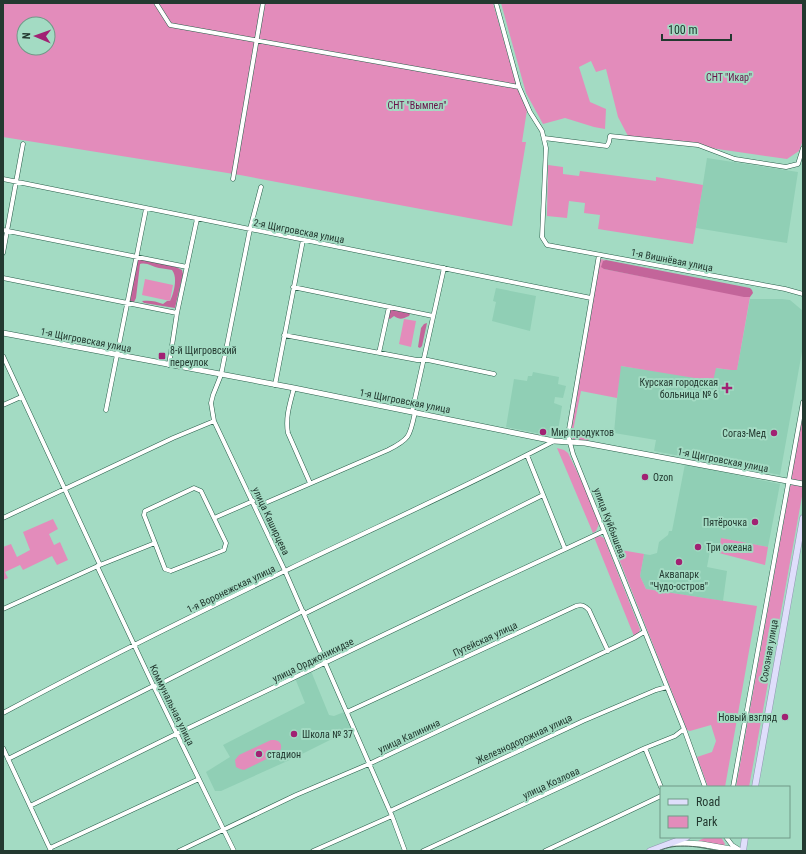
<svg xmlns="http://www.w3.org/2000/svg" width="806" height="854" viewBox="0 0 806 854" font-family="'Roboto Condensed',sans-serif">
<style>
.built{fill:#90cfb5}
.green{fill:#e38cbb;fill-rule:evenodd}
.forest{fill:#c3659a}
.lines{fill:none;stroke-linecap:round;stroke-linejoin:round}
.minor-casing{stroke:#285d49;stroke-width:5}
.tertiary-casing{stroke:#285d49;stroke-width:6}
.secondary-casing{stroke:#285d49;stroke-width:6}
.primary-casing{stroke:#9096b2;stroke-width:7}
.minor{stroke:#fff;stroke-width:4}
.tertiary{stroke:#fff;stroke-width:5}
.secondary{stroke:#fff;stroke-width:5.5}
.primary{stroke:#dfdefb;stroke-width:6}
.tram{stroke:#4b6b5d;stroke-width:1}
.poi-dot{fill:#a12173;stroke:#a3dbc3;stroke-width:1.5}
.labels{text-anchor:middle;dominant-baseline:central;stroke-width:4;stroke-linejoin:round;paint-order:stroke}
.park-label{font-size:10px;fill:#69134a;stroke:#a3dbc3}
.street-label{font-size:10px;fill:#233930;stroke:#a3dbc3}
.poi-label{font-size:10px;fill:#233930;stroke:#a3dbc3;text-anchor:start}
</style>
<rect width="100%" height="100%" fill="#a3dbc3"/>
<path class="built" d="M707,158L798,172L787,243L696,228Z
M496,288L536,296L530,331L492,321L496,302L493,301Z
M750,299H782L790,300L803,311V346L780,475L654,451L656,440L614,433L620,366L662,372L715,368L731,370H737Z
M533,372L559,377L558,384L566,386L563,398L555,397L554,403L562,406L557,437L506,427L514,379L527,381L528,376H532Z
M685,464L780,484L768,547L721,538L719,553L710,551L707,567L727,571L723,601L646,589L640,576L644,554L650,555L657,553L659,542L668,535L669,531H672Z
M311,671L329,715L334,716L344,712L352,729L294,758L221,791H215L206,772L230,757L223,745L305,703L295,678Z"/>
<path class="green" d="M3,3H493L517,86L527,110L522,142H526L512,226L240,175L3,137ZM24,24H48V48H24Z
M501,3H803V140L799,151L787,159L628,136L618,117L606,69L596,72L591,61L579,67L590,102L606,109L605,129L594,127L565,118L543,124L526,93Z
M548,165L563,167V174L579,176L580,171L656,181V177L703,185L693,244L598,229L600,215L584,213L585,203L569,201L567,218L547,216Z
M600,259L606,260L603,261L604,269L750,297L737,370H731L716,368L713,381L621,366L617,398L581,391L573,431L589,433L588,441L573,439L570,436Z
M145,279L173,285L170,301L142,295Z
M404,319L416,321L411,347L399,344Z
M803,414V481L793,480L791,478Z
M557,448L564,450L568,453L584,486L599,524L596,531L593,533Z
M792,485L802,486L803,491L749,787H736L790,486Z
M53,519L58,529L49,534L54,545L60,542L68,560L57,565L52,556L23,570L20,565L5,572L8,578L3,580V547L11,544L17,557L30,550L23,532Z
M600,536L604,538L640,629L639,633L634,636L594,537Z
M721,538L768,547L765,565L719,553Z
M615,549L644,554L640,576L646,589L757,606L725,787H708L697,757L712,752L716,741L711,725L690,731L687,730Z
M271,740C280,739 284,745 279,753L244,770L240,769L236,767L235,760L239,755Z
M706,837H721L725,844L724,846L698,841Z"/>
<path class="forest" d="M140,259L174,266L182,270L183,274L175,308L144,303L142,301C149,300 156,301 163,304L167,301H170C174,293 178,277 172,270C168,269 164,269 159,268C153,267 147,262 140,264L136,298L134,302L130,301L137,260Z
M606,260L750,288L752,290L753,293L750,297H744L604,269L601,267L603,261Z
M389,309H391L409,312L410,314L409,316C402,319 400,320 394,316L390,319L387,318Z
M427,323L422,346L420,348L418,347L421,328L424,324Z"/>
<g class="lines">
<g class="minor-casing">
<path id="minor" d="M156,3L170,25L519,87
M496,3L519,87L530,112L542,131L546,148L542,237L547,245L785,289L803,294
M544,138L607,146L609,142L610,136L698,145L735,159L786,167L798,164L803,148
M3,179L591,298
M233,179L263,3
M261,187L250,229L221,375L213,395L211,403L214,421L285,571L392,816L405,851
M3,230L187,267
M3,253L23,144
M599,255L568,435L573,454L684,729L705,787
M3,278L177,313
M293,287L433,316
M284,335L417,360H428L494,374
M379,353L389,307
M3,356L100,565
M169,365L177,313L197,219
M275,385L303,240
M294,388C290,403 285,418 288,433L310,483
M3,405L21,397
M106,410L146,209
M412,412L444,268
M527,455L565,549
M256,507L388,450C410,439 410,436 415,412
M3,518L173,438L214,421
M155,543L165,569L171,571L224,550L226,543L214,518L253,501
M97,566L154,687L234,851
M3,609L100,565L155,543L144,515L145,511L194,488L201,491L214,518
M304,614L543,495
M154,687L303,611
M347,712L576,606C582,604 585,606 589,610L608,651
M3,713C96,663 191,616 287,570C376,527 466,487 554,441
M3,748L51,851
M645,748L661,787
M8,759L153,686
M733,787L803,402
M30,806L176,734L471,593L604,531
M390,811L583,721L656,690L667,687
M726,837L732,845L740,850
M50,848L199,779
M179,851L296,795L369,764L634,638L644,632
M313,851L392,816
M423,851L645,748L675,736L684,729
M545,851L661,796"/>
</g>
<g class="tertiary-casing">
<path id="tertiary" d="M3,333L294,388L554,441L585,443L803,484"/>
</g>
<g class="secondary-casing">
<path id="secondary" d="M674,843L701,844L741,851"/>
</g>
<g class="primary-casing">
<path id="primary" d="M755,787L803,518
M650,851L687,837
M743,851L745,837"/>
</g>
<use href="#minor" class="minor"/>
<use href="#tertiary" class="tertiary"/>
<use href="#secondary" class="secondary"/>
<use href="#primary" class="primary"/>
<path class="tram" d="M658,851C678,842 699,847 719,851"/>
</g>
<g class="poi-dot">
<rect x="158" y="352" width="8" height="8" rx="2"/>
<path d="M725 382h4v4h4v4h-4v4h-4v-4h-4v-4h4z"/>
<circle cx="543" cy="432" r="4"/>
<circle cx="774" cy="433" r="4"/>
<circle cx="645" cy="477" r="4"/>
<circle cx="755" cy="522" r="4"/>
<circle cx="698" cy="547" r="4"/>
<circle cx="679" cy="562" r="4"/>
<circle cx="785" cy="717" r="4"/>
<circle cx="294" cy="734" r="4"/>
<circle cx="259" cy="754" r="4"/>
</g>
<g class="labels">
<g class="park-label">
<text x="729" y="77">СНТ "Икар"</text>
<text x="417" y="105">СНТ "Вымпел"</text>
</g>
<g class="street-label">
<text transform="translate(299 231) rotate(11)">2-я Щигровская улица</text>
<text transform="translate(672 260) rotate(11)">1-я Вишнёвая улица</text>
<text transform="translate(86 340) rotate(11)">1-я Щигровская улица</text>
<text transform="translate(405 401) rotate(11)">1-я Щигровская улица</text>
<text transform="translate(723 460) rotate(11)">1-я Щигровская улица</text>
<text transform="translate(271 521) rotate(65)">улица Каширцева</text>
<text transform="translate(610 523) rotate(69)">улица Куйбышева</text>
<text transform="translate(231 589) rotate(-26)">1-я Воронежская улица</text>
<text transform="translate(485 639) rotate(-25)">Путейская улица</text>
<text transform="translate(769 651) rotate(-80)">Союзная улица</text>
<text transform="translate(313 660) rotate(-26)">улица Орджоникидзе</text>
<text transform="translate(172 705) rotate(64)">Коммунальная улица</text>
<text transform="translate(409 736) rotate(-25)">улица Калинина</text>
<text transform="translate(524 739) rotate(-25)">Железнодорожная улица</text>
<text transform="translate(551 783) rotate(-25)">улица Козлова</text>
</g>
<g class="poi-label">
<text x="170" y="350">8-й Щигровский<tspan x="170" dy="12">переулок</tspan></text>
<text x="718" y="382" text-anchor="end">Курская городская<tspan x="718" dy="12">больница № 6</tspan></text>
<text x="551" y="432">Мир продуктов</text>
<text x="766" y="433" text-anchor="end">Согаз-Мед</text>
<text x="653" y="477">Ozon</text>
<text x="747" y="522" text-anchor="end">Пятёрочка</text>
<text x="706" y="547">Три океана</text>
<text x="679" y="574" text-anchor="middle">Аквапарк<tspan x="679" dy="12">"Чудо-остров"</tspan></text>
<text x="777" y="717" text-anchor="end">Новый взгляд</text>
<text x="302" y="734">Школа № 37</text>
<text x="267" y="754">стадион</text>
</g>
</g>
<rect width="806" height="854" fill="none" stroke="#233930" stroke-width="8"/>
<rect x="660" y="786" width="130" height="52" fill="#a3dbc3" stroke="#709a88"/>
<rect x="668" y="799" width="20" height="6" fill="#dfdefb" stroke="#709a88"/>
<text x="696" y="806" font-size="12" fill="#233930">Road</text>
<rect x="668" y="816" width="20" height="12" fill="#e38cbb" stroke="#709a88"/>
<text x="696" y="826" font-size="12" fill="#233930">Park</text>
<g transform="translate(36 36) rotate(272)"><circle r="19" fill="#a3dbc3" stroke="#709a88"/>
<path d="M0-3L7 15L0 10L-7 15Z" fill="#a12173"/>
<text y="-6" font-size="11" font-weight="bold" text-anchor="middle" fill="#233930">N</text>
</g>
<path d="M662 34v6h69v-6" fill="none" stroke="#233930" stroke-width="2"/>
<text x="668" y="34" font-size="12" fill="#233930" stroke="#a3dbc3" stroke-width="3" paint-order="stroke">100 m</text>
</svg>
